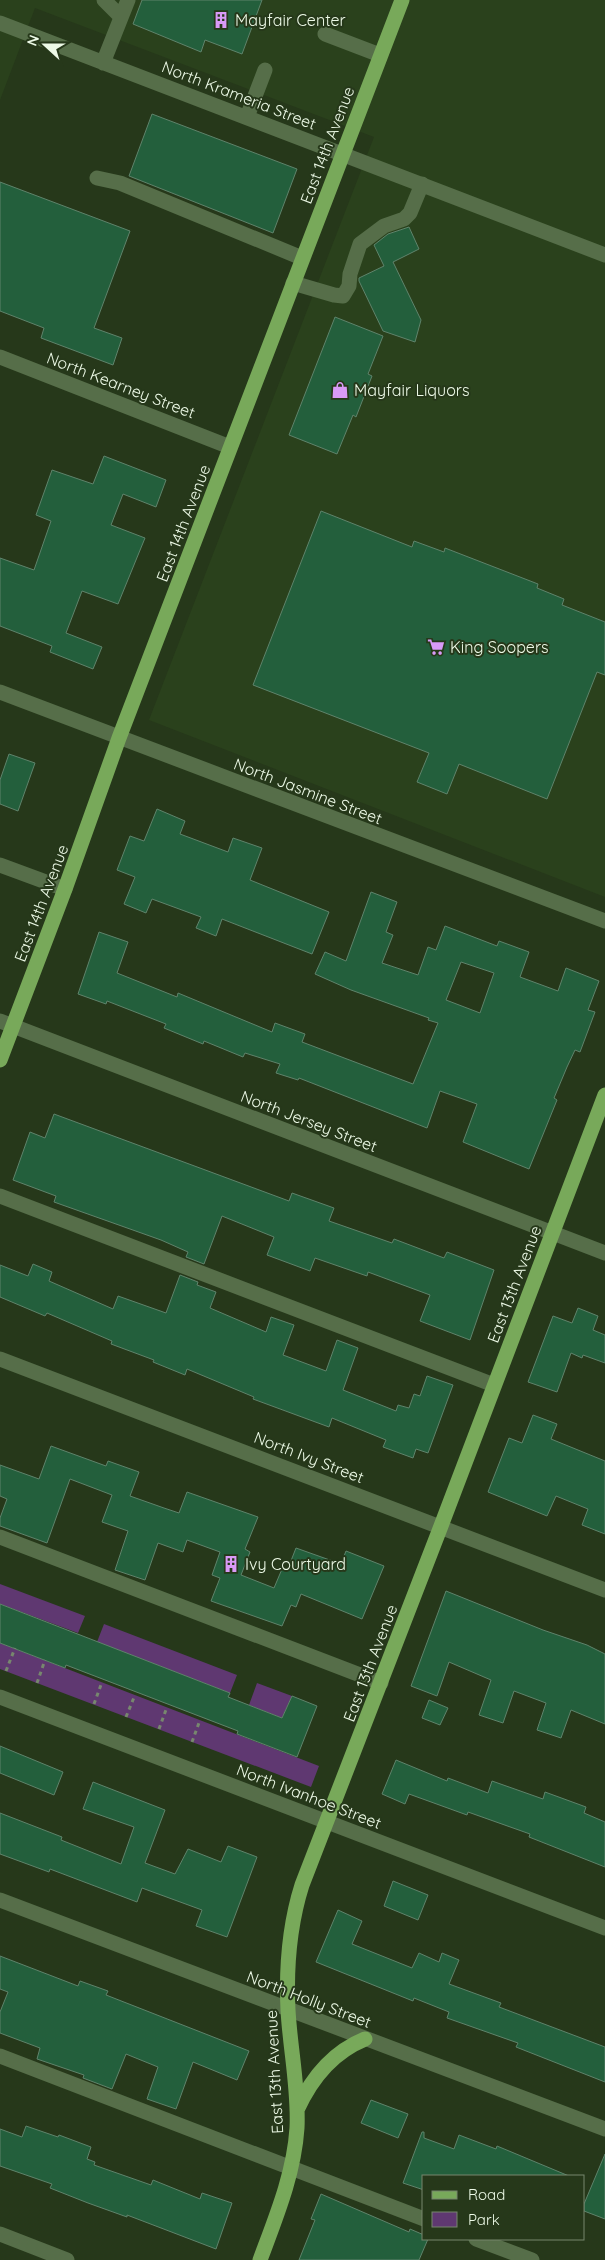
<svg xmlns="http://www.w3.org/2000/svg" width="605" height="2260" viewBox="0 0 605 2260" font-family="Quicksand,sans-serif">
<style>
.built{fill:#2a411c}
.green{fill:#5f3871}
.building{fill:#235f3c;stroke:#5f836b;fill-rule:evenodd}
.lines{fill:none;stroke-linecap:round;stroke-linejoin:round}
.path{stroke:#77876e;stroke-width:3;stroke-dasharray:4 4;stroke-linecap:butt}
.minor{stroke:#566e49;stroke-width:15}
.major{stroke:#78a95a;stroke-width:15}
.labels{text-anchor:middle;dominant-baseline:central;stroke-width:4;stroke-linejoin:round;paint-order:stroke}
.poi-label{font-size:16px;fill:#edfae7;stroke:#26381a;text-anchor:start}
.street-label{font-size:16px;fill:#edfae7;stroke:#26381a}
</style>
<rect width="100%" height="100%" fill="#26381a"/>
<path class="built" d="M0,0H605V897L149,720L374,137L35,8L0,100Z"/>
<path class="green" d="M0,1584L85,1616L78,1633L0,1604Z
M104,1624L237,1675L230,1693L97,1642Z
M0,1643L319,1766L311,1787L0,1669Z
M257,1683L292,1696L282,1718L249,1705Z"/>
<path class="building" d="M142,0H262L242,54L205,40L201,52L133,24Z
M152,114L297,169L273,233L129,176Z
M0,182L130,231L94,328L122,338L113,365L41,338L44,328L0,311Z
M409,227L419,249L393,262L421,320L415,342L383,331L359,281V278L384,266L374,245L388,234Z
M335,317L383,336L368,374L372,376L356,417L353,415L337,454L289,435Z
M104,456L166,480L156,507L123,494L111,525L145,538L118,604L82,591L66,633L102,647L93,669L50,652L52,646L0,626V558L34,570L51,521L36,515L52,470L93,484Z
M321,511L412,547L414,541L444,552L445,548L538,584L537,588L564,599L562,605L605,622V675L597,672L547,799L459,764L447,794L417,782L429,753L253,685Z
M9,754L35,763L18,811L0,804V780Z
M157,809L185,821L180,834L228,852L233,838L262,848L250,880L329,912L312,954L222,919L216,936L196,928L201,917L152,899L146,913L124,904L135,877L117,870L130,836L144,841Z
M371,892L397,902L386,932L393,935L382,963L418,975L428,947L436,950L445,926L497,946L499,941L529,952L520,977L558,991L566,968L599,981L588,1010L595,1012L580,1052L575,1050L567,1067L554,1098L557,1100L529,1169L463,1142L477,1104L440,1091L427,1128L299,1078L298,1080L276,1073L280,1064L245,1053L243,1057L204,1041L203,1044L164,1028L166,1024L107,1001L106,1004L78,994L99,932L128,942L117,973L177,997L178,993L272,1032L275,1023L305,1034L302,1042L413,1084L438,1023L428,1020L429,1018L351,990L315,974L325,952L346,961ZM461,962L494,973L480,1013L446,1000Z
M54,1114L289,1201L292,1193L334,1208L329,1221L392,1243L394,1239L444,1258L447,1252L494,1270L470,1340L420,1321L430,1295L368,1272L367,1276L315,1258L310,1271L267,1255L274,1237L222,1216L204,1264L186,1257L188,1252L161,1240L54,1202L56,1196L13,1180L30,1132L45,1138Z
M33,1264L52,1272L49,1281L113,1309L118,1296L166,1313L180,1275L198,1282L197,1285L216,1292L210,1308L266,1332L271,1317L294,1325L283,1355L326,1371L337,1340L358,1348L343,1390L396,1411L398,1405L409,1408L414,1394L420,1396L427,1376L453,1385L428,1453L416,1449L413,1458L383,1447L386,1440L332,1418L329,1427L253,1399L254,1397L187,1369L185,1375L153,1362L154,1360L111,1344L112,1341L47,1313L45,1316L0,1297V1265L28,1276Z
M578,1308L598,1316L593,1330L605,1335V1363L583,1355L582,1358L571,1353L557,1392L528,1382L553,1316L572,1323Z
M533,1415L557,1424L551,1439L605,1461V1534L582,1525L588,1509L556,1496L547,1516L488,1492L509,1438L522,1443Z
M51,1446L106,1466L108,1461L139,1472L130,1496L164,1508L179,1513L187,1492L258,1517L245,1549L250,1552L241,1575L274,1588L282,1569L287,1571L296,1548L341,1564L346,1551L384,1566L362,1619L301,1594L296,1607L291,1605L282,1626L211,1601L220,1578L212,1575L220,1552L187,1540L183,1552L158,1543L145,1580L115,1570L128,1531L102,1522L112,1495L70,1479L47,1543L0,1526V1518L7,1499L0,1496V1465L39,1479Z
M446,1591L543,1630L587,1645L605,1654V1724L571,1710L561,1738L537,1730L546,1703L514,1691L503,1723L479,1715L491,1680L449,1662L437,1696L411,1686Z
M0,1604L230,1693L228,1697L282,1718L292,1696L317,1706L297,1757L237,1734L238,1731L66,1665L65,1668L0,1643Z
M429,1700L448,1708L440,1725L422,1718Z
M0,1746L63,1772L54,1795L0,1773Z
M396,1760L447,1781L448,1778L488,1793L492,1781L543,1799L545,1792L586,1807L584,1813L605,1822V1867L529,1837L530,1834L468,1812L467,1815L409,1794L405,1804L382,1794Z
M93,1782L165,1810L145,1863L175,1874L188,1849L221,1862L228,1846L257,1857L227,1937L196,1926L202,1910L142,1888L137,1902L50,1869L49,1872L0,1854V1813L62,1837L61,1840L121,1864L134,1827L83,1809Z
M393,1881L428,1895L418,1920L384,1906Z
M338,1910L362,1921L352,1944L412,1968L419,1953L439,1962L442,1953L459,1960L449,1984L501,2003L499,2007L605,2047V2082L516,2047L518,2043L447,2018L449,2012L414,1998L413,2001L316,1962Z
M0,1956L78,1986L80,1981L108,1991L106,1995L249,2051L237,2080L193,2062L176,2109L147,2099L158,2067L126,2054L112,2089L83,2078L84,2075L37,2059L40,2048L0,2033V2012L8,1992L0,1989Z
M371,2100L408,2114L398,2138L361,2123Z
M26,2126L58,2137L59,2135L91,2147L87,2159L95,2162L94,2165L151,2185L153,2180L200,2199L202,2193L232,2203L216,2249L127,2215V2217L88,2203L50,2188L52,2184L0,2166V2129L22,2137Z
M422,2132H424V2138L454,2149L459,2135L496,2149L497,2146L569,2176H424V2190L403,2183Z
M605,2154V2219L584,2211V2204Z
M321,2194L409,2232L410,2229L424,2235V2239H428L419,2260H299L315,2220L311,2219Z"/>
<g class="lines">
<path class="path" d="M6,1671L15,1648
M37,1683L45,1660
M94,1704L102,1682
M126,1717L135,1695
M159,1729L167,1707
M192,1742L200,1720"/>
<path class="minor" d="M104,0L121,17
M0,23L605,255
M325,34L380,55
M103,63L128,0
M247,117L265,70
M97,178L120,183L302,258
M293,283L334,295L343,296L349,286L350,274L360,244L384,226L404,219L410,213L422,184
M0,357L230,447
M0,692L605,921
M0,865L65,889
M0,1021L605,1253
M0,1196L494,1385
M0,1359L605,1590
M0,1537L381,1683
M0,1697L605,1928
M0,1900L605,2129
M0,2056L424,2219
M0,2234L67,2260
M476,2239L532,2260"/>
<path class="major" d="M0,1060L65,889L119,738L402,0
M297,2110C311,2079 333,2052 365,2039
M260,2260C276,2217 294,2174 297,2128C299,2090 290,2048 288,2010C286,1967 289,1926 302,1885L441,1526L605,1095"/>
</g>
<defs>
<g id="building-bare" transform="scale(1.35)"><path d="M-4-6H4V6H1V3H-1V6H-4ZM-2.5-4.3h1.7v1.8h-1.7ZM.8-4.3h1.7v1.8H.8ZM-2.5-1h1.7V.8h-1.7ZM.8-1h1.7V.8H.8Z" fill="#d99af7" stroke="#26381a" stroke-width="2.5" paint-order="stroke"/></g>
<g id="shop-bare" transform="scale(1.35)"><path d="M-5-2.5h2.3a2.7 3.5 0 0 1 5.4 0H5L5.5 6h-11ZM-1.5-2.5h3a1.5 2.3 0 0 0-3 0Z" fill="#d99af7" stroke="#26381a" stroke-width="2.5" paint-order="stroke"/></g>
<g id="supermarket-bare" transform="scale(1.35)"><path d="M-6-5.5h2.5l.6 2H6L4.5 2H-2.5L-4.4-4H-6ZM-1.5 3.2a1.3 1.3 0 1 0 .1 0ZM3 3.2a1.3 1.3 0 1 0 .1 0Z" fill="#d99af7" stroke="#26381a" stroke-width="2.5" paint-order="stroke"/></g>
</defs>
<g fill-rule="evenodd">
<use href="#building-bare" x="221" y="20"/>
<use href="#shop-bare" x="340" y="390"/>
<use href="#supermarket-bare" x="436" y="647"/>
<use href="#building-bare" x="231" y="1564"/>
</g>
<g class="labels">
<g class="poi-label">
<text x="235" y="20">Mayfair Center</text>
<text x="354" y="390">Mayfair Liquors</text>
<text x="450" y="647">King Soopers</text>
<text x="245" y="1564">Ivy Courtyard</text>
</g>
<g class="street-label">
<text transform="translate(239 95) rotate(21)">North Krameria Street</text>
<text transform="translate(327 145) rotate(-69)">East 14th Avenue</text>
<text transform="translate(121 385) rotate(21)">North Kearney Street</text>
<text transform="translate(183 523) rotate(-69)">East 14th Avenue</text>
<text transform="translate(308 791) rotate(21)">North Jasmine Street</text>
<text transform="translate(41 903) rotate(-69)">East 14th Avenue</text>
<text transform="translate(309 1121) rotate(21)">North Jersey Street</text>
<text transform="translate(514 1284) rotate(-69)">East 13th Avenue</text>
<text transform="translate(309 1457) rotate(21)">North Ivy Street</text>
<text transform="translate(370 1663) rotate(-69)">East 13th Avenue</text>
<text transform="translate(309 1796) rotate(21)">North Ivanhoe Street</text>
<text transform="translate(309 1999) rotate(21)">North Holly Street</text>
<text transform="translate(274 2072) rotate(-93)">East 13th Avenue</text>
</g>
</g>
<rect x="422" y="2175" width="162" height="65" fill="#26381a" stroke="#76866c"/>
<rect x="432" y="2191" width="25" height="8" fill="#78a95a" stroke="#76866c"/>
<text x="468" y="2200" font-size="15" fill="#edfae7">Road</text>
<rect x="432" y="2212" width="25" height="15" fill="#5f3871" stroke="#76866c"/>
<text x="468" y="2225" font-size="15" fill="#edfae7">Park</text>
<g transform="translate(45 45) rotate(291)" stroke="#26381a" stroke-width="4" paint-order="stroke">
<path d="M0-4L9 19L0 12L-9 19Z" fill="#edfae7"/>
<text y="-8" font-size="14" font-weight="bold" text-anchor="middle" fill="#edfae7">N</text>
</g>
</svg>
